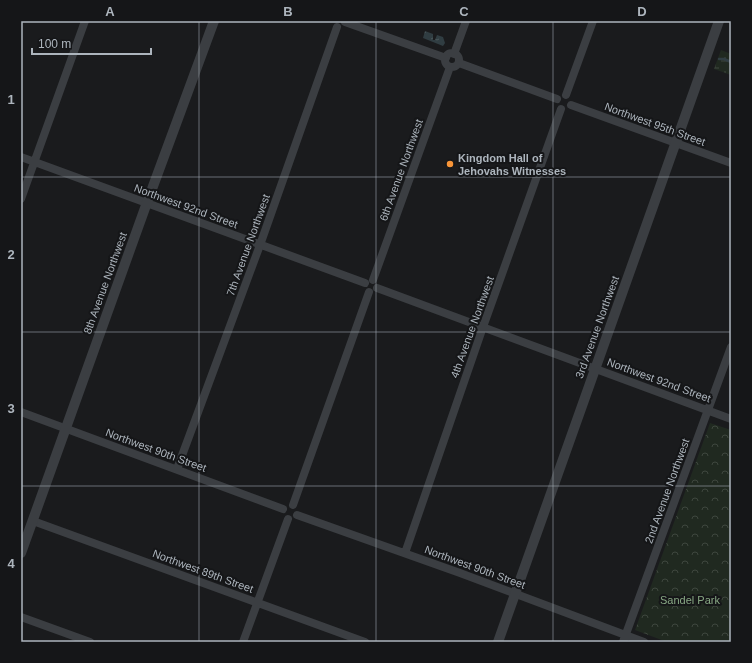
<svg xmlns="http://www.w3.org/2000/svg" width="752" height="663" viewBox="0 0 752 663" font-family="Helvetica,sans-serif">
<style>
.forest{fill:url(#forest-crowns)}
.wetland{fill:url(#wetland-marsh)}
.water{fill:url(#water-ripples)}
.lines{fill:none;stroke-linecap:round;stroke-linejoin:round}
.stream{stroke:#303d42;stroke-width:2.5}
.minor{stroke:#3b3e42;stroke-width:8}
.tertiary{stroke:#3b3e42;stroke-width:10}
.grid{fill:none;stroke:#adb5bd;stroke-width:1;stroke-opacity:0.55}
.poi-dot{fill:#f89538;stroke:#151618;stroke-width:1.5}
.labels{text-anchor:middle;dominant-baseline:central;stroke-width:4;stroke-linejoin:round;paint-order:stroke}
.street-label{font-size:11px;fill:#adb5bd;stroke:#151618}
.poi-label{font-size:11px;font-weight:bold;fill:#adb5bd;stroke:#151618;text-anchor:start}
.park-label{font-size:11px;fill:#88a884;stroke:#151618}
.neatline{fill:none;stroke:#adb5bd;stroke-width:1.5}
.grid-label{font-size:13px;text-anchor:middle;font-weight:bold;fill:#adb5bd}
</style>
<defs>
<pattern id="forest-crowns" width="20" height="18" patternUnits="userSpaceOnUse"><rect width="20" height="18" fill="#202920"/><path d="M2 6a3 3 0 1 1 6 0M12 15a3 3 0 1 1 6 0" fill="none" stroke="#3e463e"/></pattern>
<pattern id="wetland-marsh" width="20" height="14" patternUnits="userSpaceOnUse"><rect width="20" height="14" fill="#202920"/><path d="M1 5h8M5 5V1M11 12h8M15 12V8" fill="none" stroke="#3e463e"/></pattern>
<pattern id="water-ripples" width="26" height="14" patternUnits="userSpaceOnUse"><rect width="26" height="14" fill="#303d42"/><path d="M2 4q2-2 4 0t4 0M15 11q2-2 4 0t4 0" fill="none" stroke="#4b575b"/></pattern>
</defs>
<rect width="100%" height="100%" fill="#1a1b1d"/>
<path class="forest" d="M710,423L731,430V642H667L635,630Z"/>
<path class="wetland" d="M721,50L731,54V75L714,69Z"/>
<path class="water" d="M425,31L433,34V40H435L437,35L443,37L445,43L443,46L423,38Z"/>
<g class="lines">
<path class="stream" d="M719,59H724L731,62"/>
<path class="minor" d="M345,22L446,58
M445 60a7 7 0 1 1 14 0a7 7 0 1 1-14 0Z
M454,54L466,21
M459,63L557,99
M566,95L593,21
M571,105L731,163
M21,157L365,283
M21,199L85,21
M373,280L450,67
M377,288L731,419
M21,412L283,509
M177,469L260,245L337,27
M293,505L369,292
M297,515L460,573L644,642
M33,521L365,642
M405,553L483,327L561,109
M21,617L90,642
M243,642L288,519
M623,642L731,347"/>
<path class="tertiary" d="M21,553L145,208L214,21
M498,642L719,21"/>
</g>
<path class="grid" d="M199,21V642M376,21V642M553,21V642M21,177H731M21,332H731M21,486H731"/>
<circle class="poi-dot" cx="450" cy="164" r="4"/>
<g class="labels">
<g class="street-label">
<text transform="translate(655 124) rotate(20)">Northwest 95th Street</text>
<text transform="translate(401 170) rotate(-70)">6th Avenue Northwest</text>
<text transform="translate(186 206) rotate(20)">Northwest 92nd Street</text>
<text transform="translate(248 245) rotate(-70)">7th Avenue Northwest</text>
<text transform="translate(105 283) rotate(-70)">8th Avenue Northwest</text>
<text transform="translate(472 327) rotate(-70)">4th Avenue Northwest</text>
<text transform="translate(597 327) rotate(-70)">3rd Avenue Northwest</text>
<text transform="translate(659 380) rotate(20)">Northwest 92nd Street</text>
<text transform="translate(156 450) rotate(20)">Northwest 90th Street</text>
<text transform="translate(667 491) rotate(-70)">2nd Avenue Northwest</text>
<text transform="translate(475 567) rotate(20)">Northwest 90th Street</text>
<text transform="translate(203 571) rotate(20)">Northwest 89th Street</text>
</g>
<g class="poi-label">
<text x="458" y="158">Kingdom Hall of<tspan x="458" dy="13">Jehovahs Witnesses</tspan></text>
</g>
<g class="park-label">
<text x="690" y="600">Sandel Park</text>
</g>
</g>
<rect width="752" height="663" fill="none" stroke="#151618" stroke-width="44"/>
<path d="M32 48v6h119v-6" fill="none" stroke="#adb5bd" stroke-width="2"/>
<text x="38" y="48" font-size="12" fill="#adb5bd" stroke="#151618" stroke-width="3" paint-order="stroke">100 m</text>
<rect x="22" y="22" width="708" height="619" class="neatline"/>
<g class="grid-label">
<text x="110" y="16">A</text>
<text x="288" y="16">B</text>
<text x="464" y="16">C</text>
<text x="642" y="16">D</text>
<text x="11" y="104">1</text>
<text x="11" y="259">2</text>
<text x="11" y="413">3</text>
<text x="11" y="568">4</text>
</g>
</svg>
